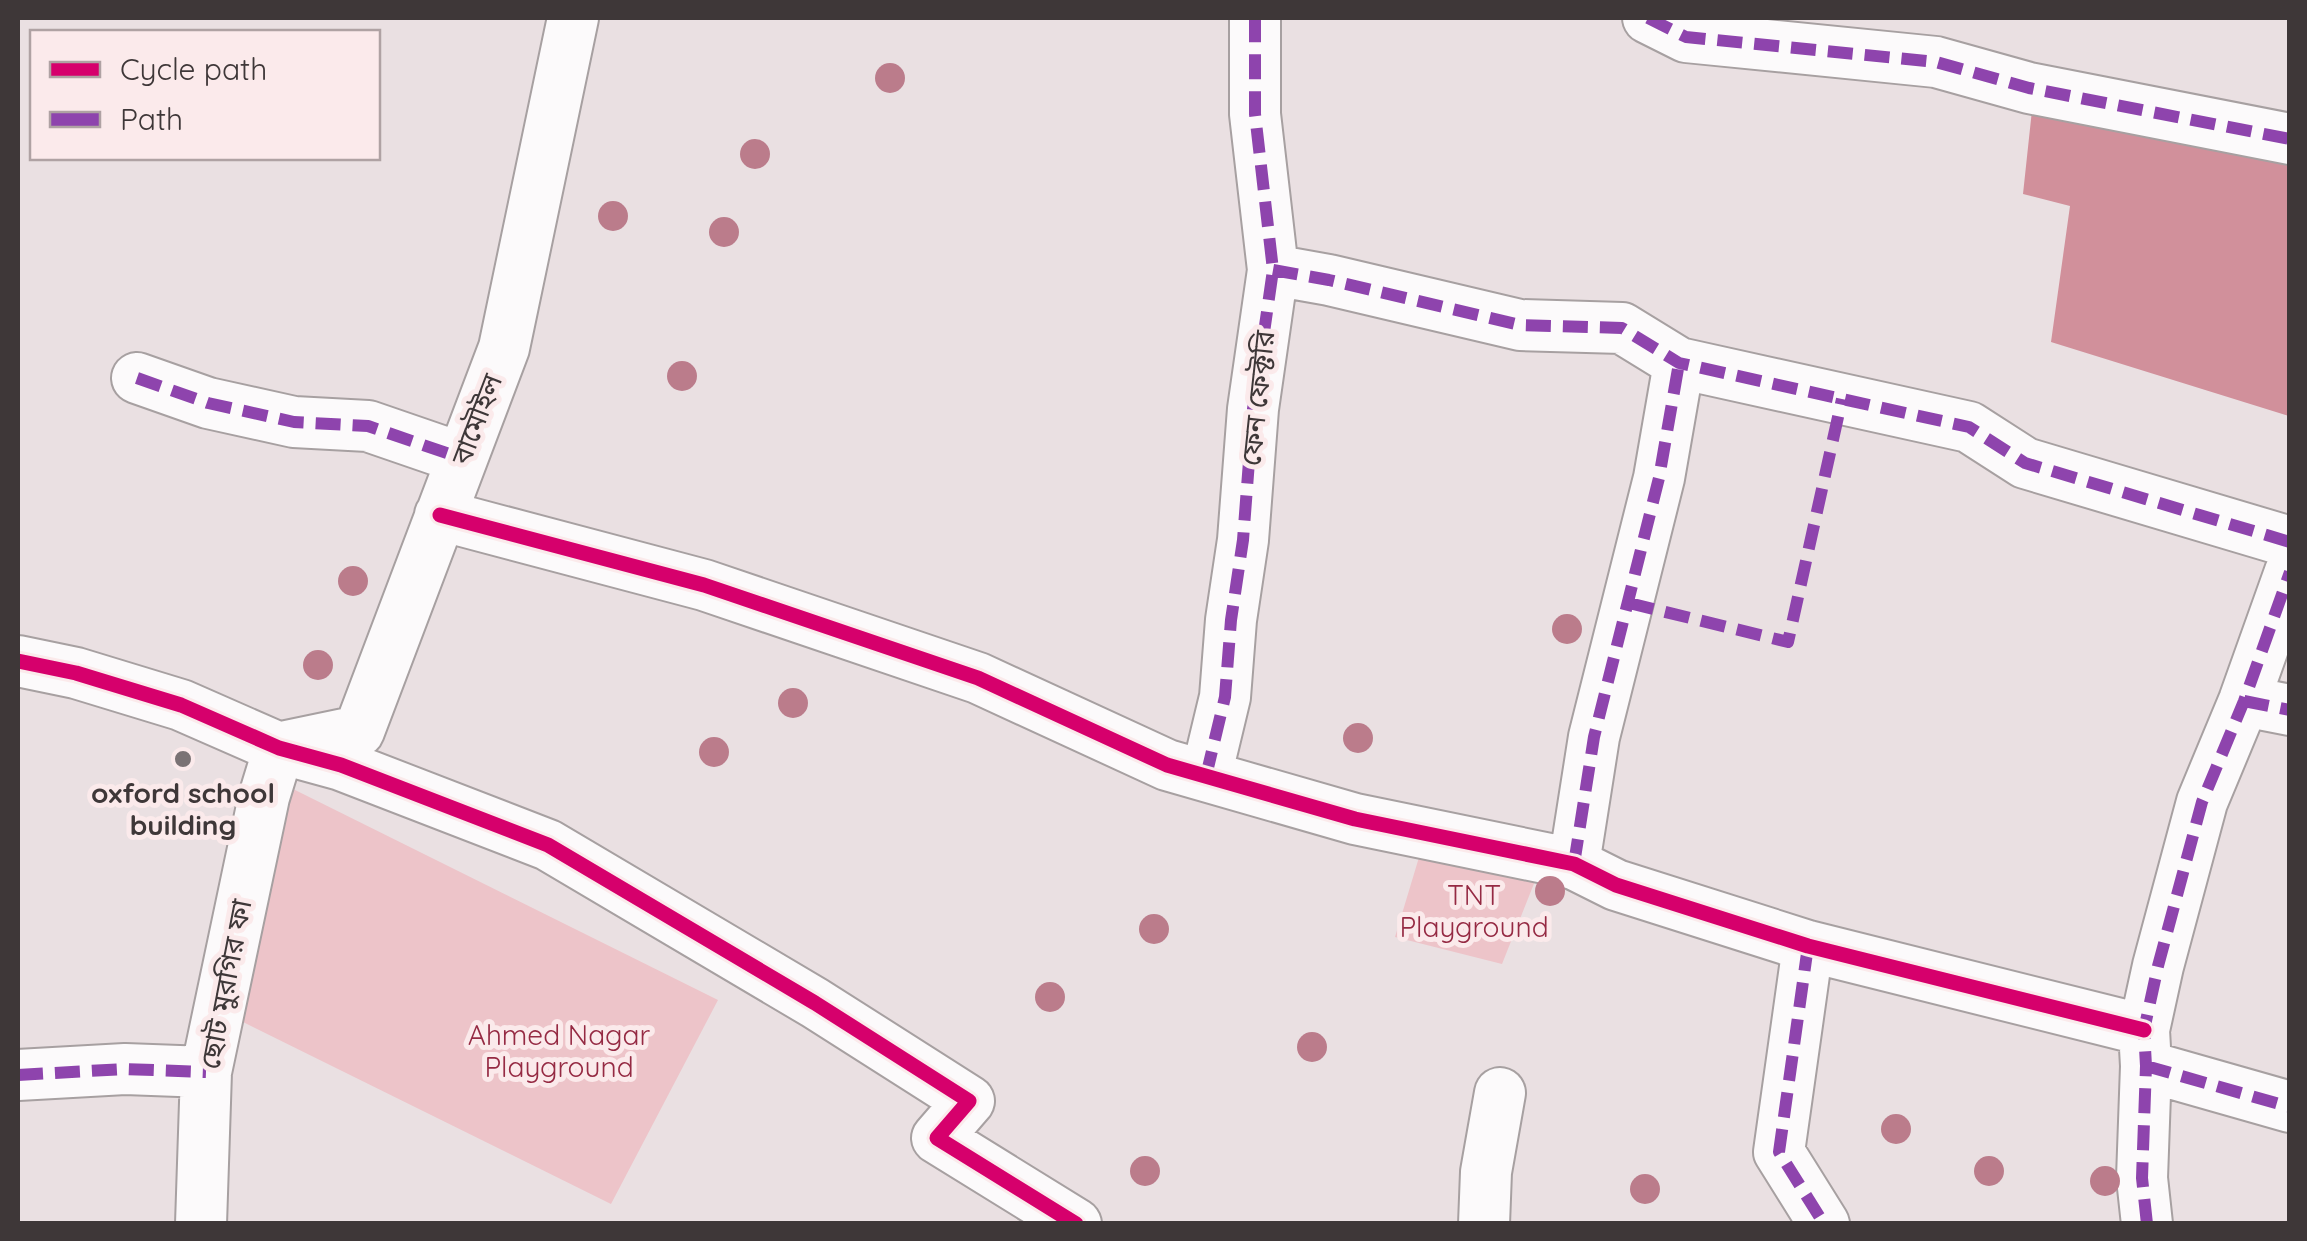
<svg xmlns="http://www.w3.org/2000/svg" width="2307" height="1241" viewBox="0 0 2307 1241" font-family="Quicksand,'Noto Sans Bengali',sans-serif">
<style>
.green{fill:#edc4c9}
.water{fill:#d1909b}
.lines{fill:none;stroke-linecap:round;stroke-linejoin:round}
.minor-casing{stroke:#a7a0a1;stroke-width:54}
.minor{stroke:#fcfafb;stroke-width:50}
.quiet{stroke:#8e44ad;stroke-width:12;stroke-dasharray:25 12;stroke-linecap:butt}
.cycleway-casing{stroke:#fbeaeb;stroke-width:21}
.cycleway{stroke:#d6006c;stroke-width:15}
.tree{fill:#bb7c8b}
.poi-dot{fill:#7a7274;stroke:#fbeaeb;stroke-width:4}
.labels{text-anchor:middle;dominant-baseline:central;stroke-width:10;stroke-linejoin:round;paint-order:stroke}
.street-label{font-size:28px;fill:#3e3738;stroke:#fbeaeb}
.poi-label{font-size:28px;font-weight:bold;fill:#3e3738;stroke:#fbeaeb}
.park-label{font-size:28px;fill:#952a43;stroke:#fbeaeb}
</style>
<rect width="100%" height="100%" fill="#eae0e2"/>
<path class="green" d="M289,787L718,1000L611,1204L239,1020Z
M1420,854L1537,876L1502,964L1395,937Z"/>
<path class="water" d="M2056,99L2289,165V416L2051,342L2070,206L2023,194L2032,110Z"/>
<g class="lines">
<g class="minor-casing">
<path id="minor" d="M1648,18L1686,37L1936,62L2029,88L2290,139
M1273,270L1329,280L1520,325L1622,328L1679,363L1969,427L2025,463L2290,542
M137,378L208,403L294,422L368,426L461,458
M440,515L704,585L978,678L1167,765L1355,819L1574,864L1616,885L1808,946L2144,1030
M18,661L76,673L181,705L279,748L341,765L548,845L815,1003L969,1101L937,1138L1076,1224
M2244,701L2290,710
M287,746L359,731L504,348L573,18
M1206,776L1225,697L1231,620L1243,540L1253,409L1273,270L1255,114V18
M1574,864L1594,737L1659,478L1679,363
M1808,946L1779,1152L1824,1224
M2146,1066L2290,1107
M18,1075L125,1069L206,1072
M201,1224L206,1072L264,797L279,748
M1484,1224L1486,1172L1500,1093
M2147,1224L2142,1178L2146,1066L2144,1030L2158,966L2202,802L2244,701L2290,572"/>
</g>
<use href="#minor" class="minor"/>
<path class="quiet" d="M1648,18L1686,37L1936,62L2029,88L2290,139
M1273,270L1329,280L1520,325L1622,328L1679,363L1969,427L2025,463L2290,542
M137,378L208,403L294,422L368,426L461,458
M1629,603L1788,642L1842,399
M2244,701L2290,710
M1206,776L1225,697L1231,620L1243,540L1253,409L1273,270L1255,114V18
M1574,864L1594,737L1659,478L1679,363
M1808,946L1779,1152L1824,1224
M2146,1066L2290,1107
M18,1075L125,1069L206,1072
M2147,1224L2142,1178L2146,1066L2144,1030L2158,966L2202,802L2244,701L2290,572"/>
<g class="cycleway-casing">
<path id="cycleway" d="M440,515L704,585L978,678L1167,765L1355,819L1574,864L1616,885L1808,946L2144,1030
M18,661L76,673L181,705L279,748L341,765L548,845L815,1003L969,1101L937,1138L1076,1224"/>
</g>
<use href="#cycleway" class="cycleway"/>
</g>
<g class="tree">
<circle cx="890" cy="78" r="15"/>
<circle cx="755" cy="154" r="15"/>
<circle cx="613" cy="216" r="15"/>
<circle cx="724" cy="232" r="15"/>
<circle cx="682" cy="376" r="15"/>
<circle cx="353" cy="581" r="15"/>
<circle cx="1567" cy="629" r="15"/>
<circle cx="318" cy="665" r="15"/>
<circle cx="793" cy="703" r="15"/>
<circle cx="1358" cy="738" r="15"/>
<circle cx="714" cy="752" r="15"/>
<circle cx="1550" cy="891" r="15"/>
<circle cx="1154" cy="929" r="15"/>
<circle cx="1050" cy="997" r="15"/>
<circle cx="1312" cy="1047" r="15"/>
<circle cx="1896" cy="1129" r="15"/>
<circle cx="1145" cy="1171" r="15"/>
<circle cx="1989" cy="1171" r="15"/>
<circle cx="2105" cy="1181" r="15"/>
<circle cx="1645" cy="1189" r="15"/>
</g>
<circle class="poi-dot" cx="183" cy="759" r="10"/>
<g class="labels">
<g class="street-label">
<text transform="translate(1257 398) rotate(-84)">ফেন ফেক্টরি</text>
<text transform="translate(476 419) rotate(-69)">বামৌইল</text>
<text transform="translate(225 984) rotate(-79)">ছোট মুরগির ফা</text>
</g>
<g class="poi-label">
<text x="183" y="792">oxford school<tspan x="183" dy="32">building</tspan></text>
</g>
<g class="park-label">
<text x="1474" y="894">TNT<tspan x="1474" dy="32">Playground</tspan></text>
<text x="559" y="1034">Ahmed Nagar<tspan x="559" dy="32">Playground</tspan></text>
</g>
</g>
<rect width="2307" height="1241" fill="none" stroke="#3e3738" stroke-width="40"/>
<rect x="30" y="30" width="350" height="130" fill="#fbeaeb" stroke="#afa2a3" stroke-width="2.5"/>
<rect x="50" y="62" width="50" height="15" fill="#d6006c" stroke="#afa2a3" stroke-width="2.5"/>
<text x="120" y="80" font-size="30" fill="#3e3738">Cycle path</text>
<rect x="50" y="112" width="50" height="15" fill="#8e44ad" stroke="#afa2a3" stroke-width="2.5"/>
<text x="120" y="130" font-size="30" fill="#3e3738">Path</text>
</svg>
